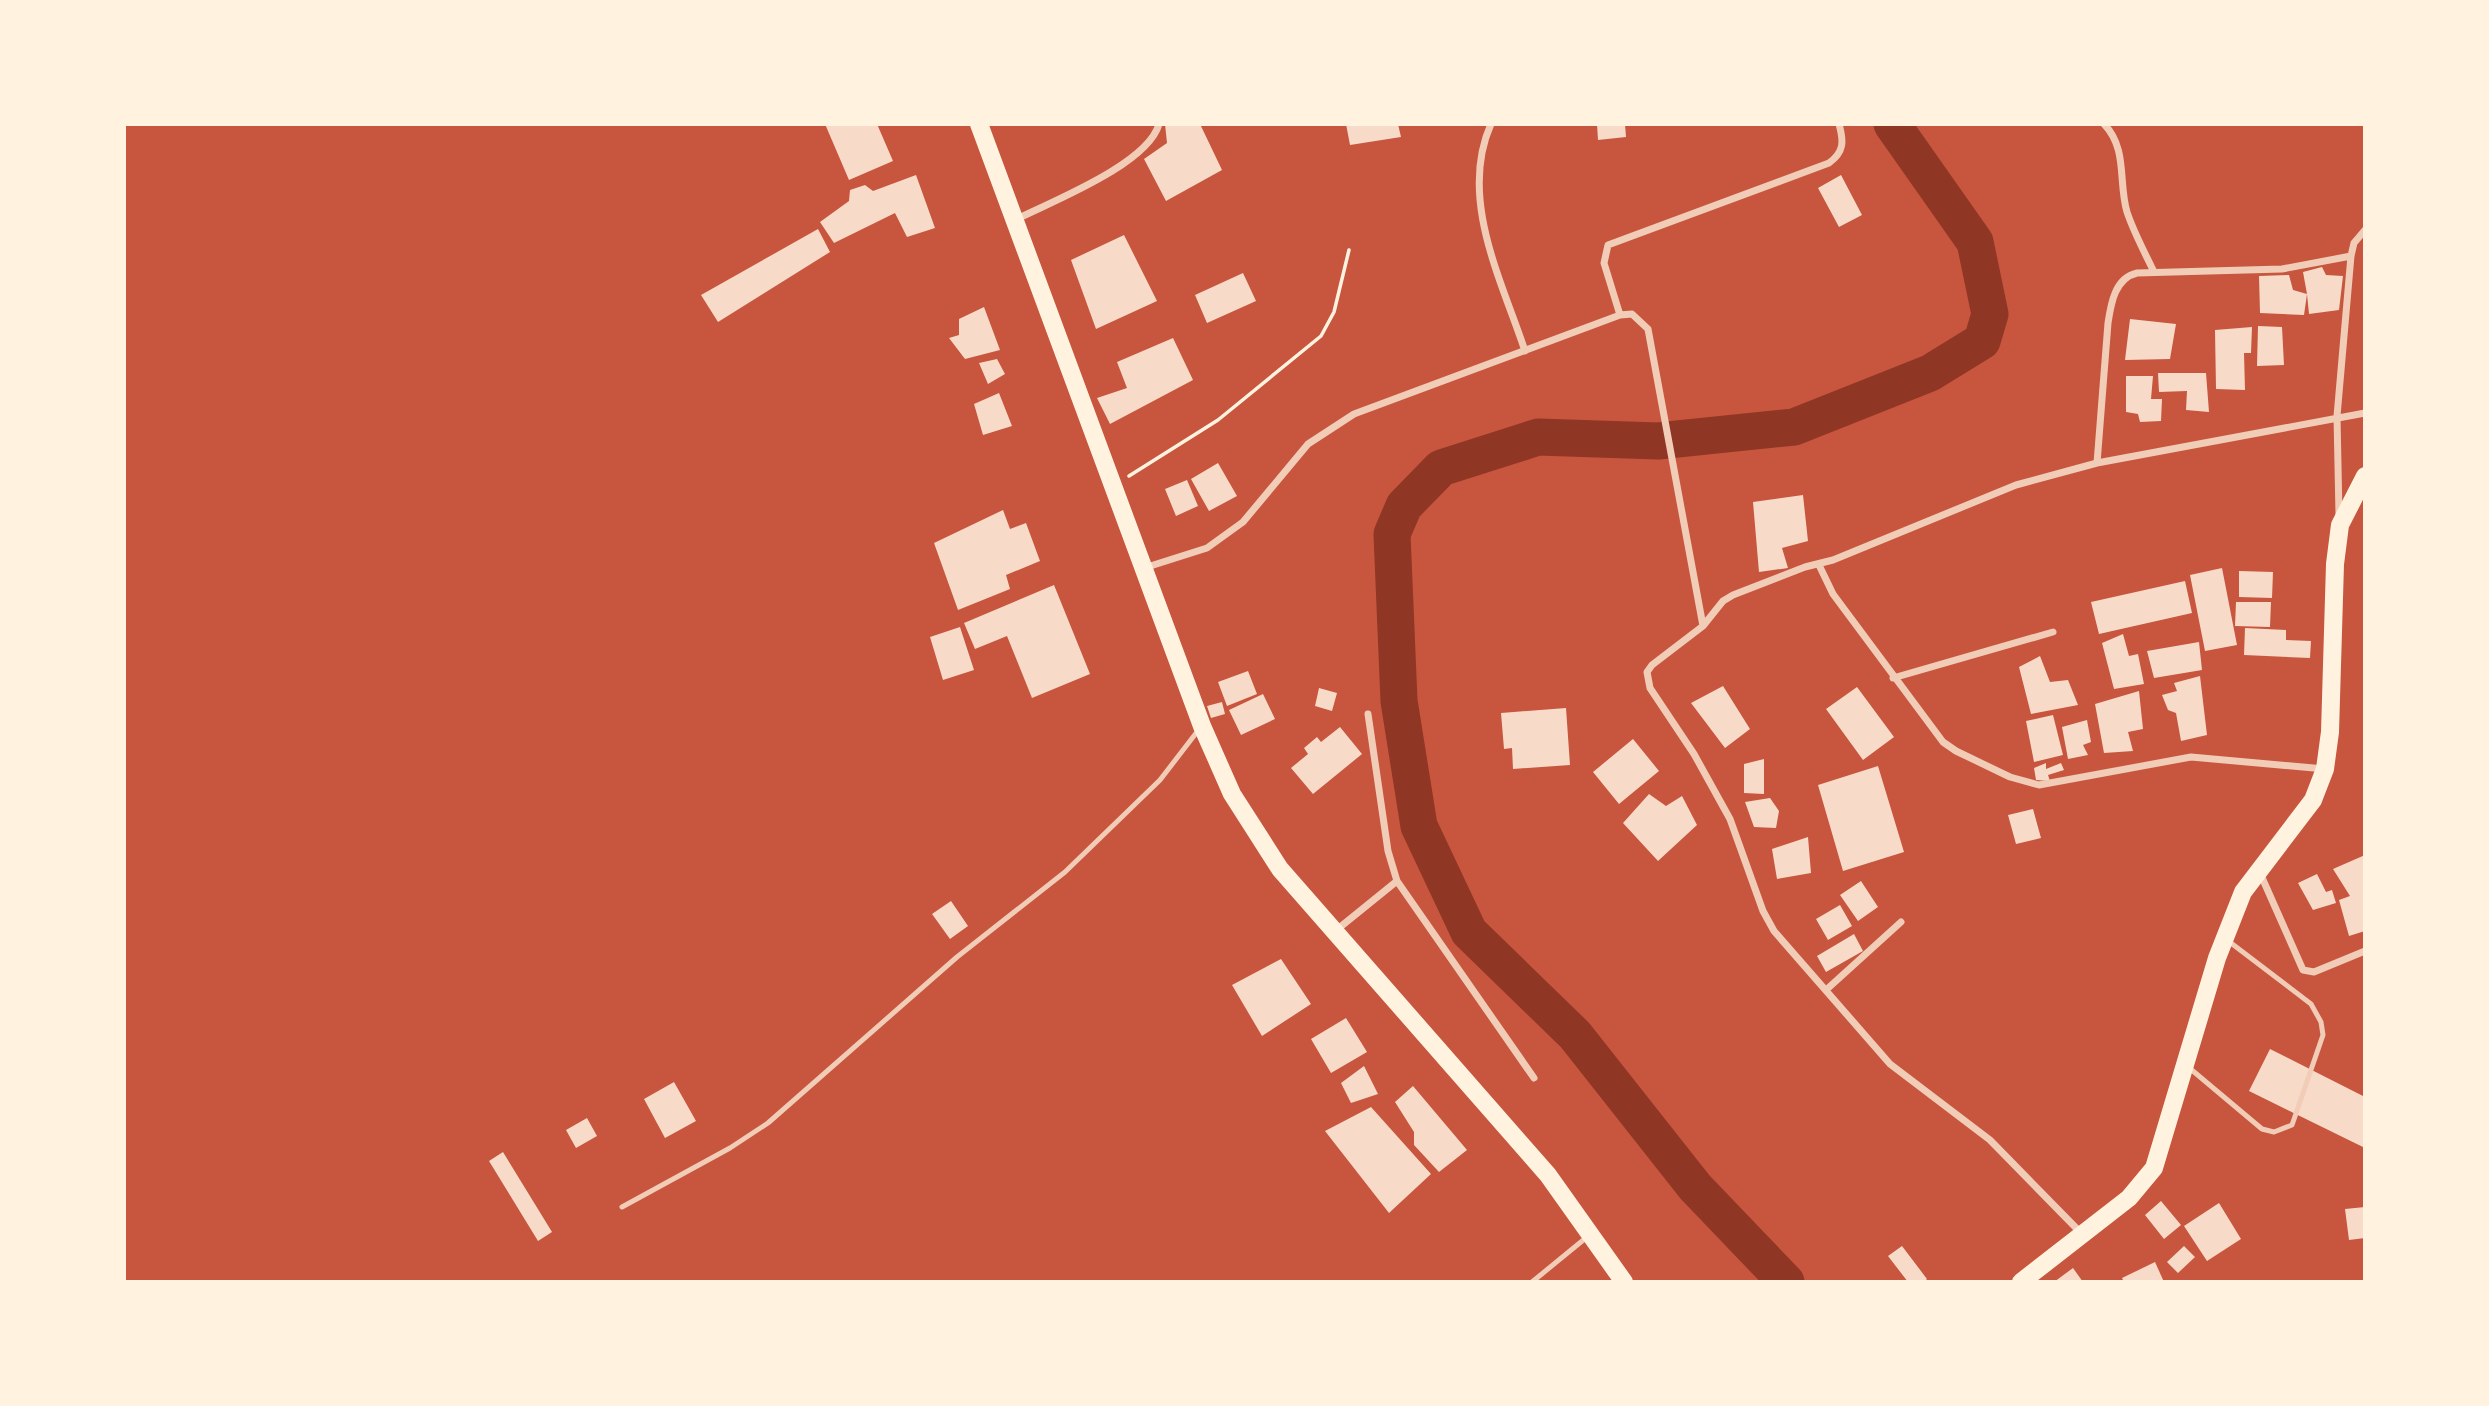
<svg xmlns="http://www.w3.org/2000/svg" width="2489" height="1406" viewBox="0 0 2489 1406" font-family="Lato,sans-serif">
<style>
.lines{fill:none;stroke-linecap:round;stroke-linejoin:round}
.river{stroke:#8f3625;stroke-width:37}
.building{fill:#f7dbc8}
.path{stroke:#fff3e0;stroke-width:3.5}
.service{stroke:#f1ccb7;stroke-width:5}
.minor{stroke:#f1ccb7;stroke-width:7}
.trunk{stroke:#fff3e0;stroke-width:18}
</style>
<rect width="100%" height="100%" fill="#c8553d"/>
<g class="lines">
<path class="river" d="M1786,1282L1695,1187L1575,1035L1469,932L1419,826L1399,701L1392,534L1404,506L1441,468L1538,437L1658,441L1794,427L1930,373L1982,341L1990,314L1975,242L1892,124"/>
</g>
<path class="building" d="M825,124H877L893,161L849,180Z
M1165,124H1200L1222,170L1166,201L1144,159L1167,143Z
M1346,124H1398L1401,137L1350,145Z
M1597,124H1625L1626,137L1598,140Z
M916,175L935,228L907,237L895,213L834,243L820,222L849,201L850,190L865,185L873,191Z
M1841,175L1862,215L1839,227L1818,188Z
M818,229L830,252L718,322L701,295Z
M1124,235L1157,301L1096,329L1071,260Z
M2322,267L2326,275L2343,276L2339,310L2309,314L2307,294L2304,315L2260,313L2259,276L2289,275L2293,290L2307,294L2303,272Z
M1243,273L1256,301L1207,323L1195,295Z
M984,307L1000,350L965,359L949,338L959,335V319Z
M2130,319L2176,324L2170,359L2125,360Z
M2258,326L2282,327L2284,365L2257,366Z
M2252,327L2251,353H2244L2245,390L2216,389L2215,330Z
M1173,338L1193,380L1110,424L1097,398L1127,388L1117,362Z
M997,359L1005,374L988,384L979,363Z
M2158,373H2206L2209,412L2186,410L2187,391L2159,392Z
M2126,376H2153L2151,399H2162L2161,421L2140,422L2138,414L2126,412Z
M999,393L1012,426L983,435L974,404Z
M1218,463L1237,496L1209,511L1191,479Z
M1187,480L1198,506L1176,516L1165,489Z
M1803,495L1808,541L1782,548L1788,568L1759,572L1753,502Z
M1003,510L1010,529L1026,523L1040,561L1006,575L1010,589L958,610L934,543Z
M2222,568L2237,645L2205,651L2190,575Z
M2239,571L2273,572L2272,598L2239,597Z
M2185,581L2192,613L2099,634L2091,602Z
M1054,585L1090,674L1032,698L1007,636L975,649L964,623Z
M2236,602H2271L2270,627L2235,626Z
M960,627L974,670L943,680L930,637Z
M2245,628L2286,630V640L2311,641L2310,658L2244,655Z
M2123,634L2129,656L2138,654L2144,684L2114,689L2102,643Z
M2199,642L2202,670L2154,678L2147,651Z
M2040,656L2050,682L2068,680L2078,705L2031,714L2019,667Z
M1248,671L1257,694L1227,706L1218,682Z
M2200,676L2207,735L2181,741L2176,713L2168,710L2162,695L2177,691L2174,683Z
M1723,686L1750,729L1725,748L1691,703Z
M1857,687L1894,737L1863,760L1826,709Z
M1319,688L1337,693L1332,711L1315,706Z
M2139,691L2143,729L2128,732L2133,751L2104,753L2095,704Z
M1263,694L1275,719L1241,735L1229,710Z
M1222,702L1225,714L1211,718L1207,706Z
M1566,708L1570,765L1513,769L1512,748L1504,749L1501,713Z
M2053,715L2063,755L2034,762L2026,721Z
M2087,720L2091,742L2083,745L2088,755L2068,759L2062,727Z
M1340,727L1362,754L1313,794L1291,768L1308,754L1304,748L1317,737L1321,742Z
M1633,739L1659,771L1619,804L1593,772Z
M1764,759V794L1744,793V764Z
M2046,763V769L2061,763L2064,770L2048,775L2050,781L2036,780L2034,768Z
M1878,766L1904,852L1843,871L1818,785Z
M1649,794L1666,806L1682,796L1697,825L1658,861L1623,823Z
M1770,798L1779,811L1776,828L1754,827L1745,802Z
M2033,809L2041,838L2016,844L2008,815Z
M1808,837L1811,873L1777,879L1772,849Z
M2365,855V931L2349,936L2339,900L2350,896L2333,869Z
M2317,874L2326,892L2332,890L2336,903L2313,910L2298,883Z
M1861,881L1878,907L1858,921L1840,895Z
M951,901L968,926L950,939L932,914Z
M1840,905L1852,926L1828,940L1816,919Z
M1854,934L1863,951L1826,972L1817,956Z
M1281,959L1311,1004L1262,1036L1232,985Z
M1346,1018L1367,1052L1331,1073L1311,1039Z
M2270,1049L2365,1097V1148L2249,1091Z
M1364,1066L1378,1094L1351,1103L1341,1083Z
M674,1082L696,1121L665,1138L644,1099Z
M1413,1086L1467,1150L1439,1172L1414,1145V1132L1395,1102Z
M1371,1107L1431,1174L1389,1213L1325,1131Z
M587,1118L597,1136L576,1148L566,1130Z
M503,1152L552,1232L538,1241L489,1161Z
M2161,1201L2181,1225L2164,1239L2145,1215Z
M2219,1203L2241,1239L2207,1261L2184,1226Z
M2365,1207V1238L2349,1240L2345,1209Z
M1902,1246L1927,1279L1924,1282H1908L1888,1256Z
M2184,1246L2195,1257L2178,1273L2167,1262Z
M2155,1262L2164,1282H2124L2122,1278Z
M2073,1268L2083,1282H2054Z"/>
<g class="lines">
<path class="path" d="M1129,476L1218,420L1321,336L1334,312L1349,250"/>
<path class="service" d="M2187,1066L2262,1129L2274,1132L2292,1125L2323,1035L2321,1022L2311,1004L2227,940
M622,1207L730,1148L768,1123L957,957L1065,872L1160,780L1200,728
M1532,1282L1587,1237"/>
<path class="minor" d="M1491,124C1458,198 1502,281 1525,351
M2104,124C2128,149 2118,182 2127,212C2134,233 2145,253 2154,272
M1015,220C1053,201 1148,164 1159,124
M1620,315L1604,263L1608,245L1829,163C1844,152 1844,142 1839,124
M2097,463L2108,323C2111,303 2115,278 2137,273L2282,269L2351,256
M2339,515L2337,416L2351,256L2354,243L2365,230
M1819,565L1833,594L1943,742L1956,751L2010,777L2039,785L2191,757L2325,769
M1144,568L1207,548L1243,522L1308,444L1354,414L1620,315L1632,314L1648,329L1703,626
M1893,678L2053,632
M1368,714L1388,851L1397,881L1534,1078
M2260,873L2303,970L2314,972L2365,951
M1334,932L1397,881
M1826,990L1901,922
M2081,1233L1990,1140L1890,1064L1774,931L1763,911L1730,819L1694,754L1650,688L1647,672L1652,665L1703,626L1723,601L1733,595L1805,567L1833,560L2016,485L2097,463L2365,413"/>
<path class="trunk" d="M979,124L1202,726L1232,794L1280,869L1548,1175L1624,1282
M2021,1282L2129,1198L2154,1168L2217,958L2243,892L2313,800L2325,769L2330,732L2335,564L2340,525L2365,476"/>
</g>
<rect width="2489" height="1406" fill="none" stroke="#fff3e0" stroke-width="252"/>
</svg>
